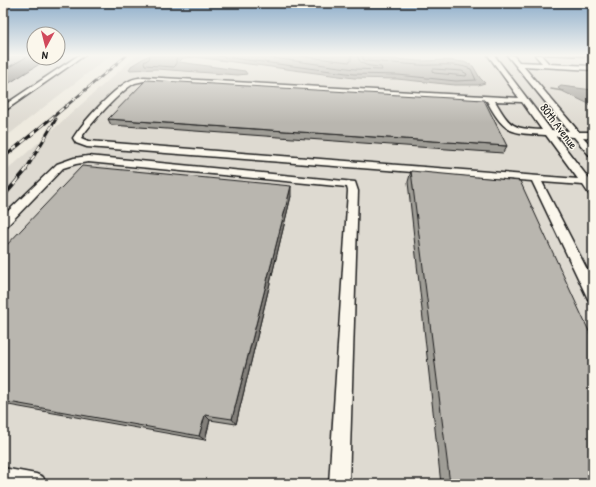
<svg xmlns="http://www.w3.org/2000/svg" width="596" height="487" viewBox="0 0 596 487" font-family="'Patrick Hand',sans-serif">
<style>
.built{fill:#dedad1}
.water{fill:#a6a39d;stroke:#6f6d69}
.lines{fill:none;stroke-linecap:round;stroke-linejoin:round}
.shore{stroke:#535250;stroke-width:1}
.stream{stroke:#6f6d69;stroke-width:1.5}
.minor-casing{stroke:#1c1c1c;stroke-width:3}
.minor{fill:#fbf7ec;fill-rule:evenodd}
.rail-far2-casing{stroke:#1c1c1c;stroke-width:2.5}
.rail-far1-casing{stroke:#1c1c1c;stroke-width:3}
.rail-casing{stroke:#1c1c1c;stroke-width:4}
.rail-far2{stroke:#fbf7ec;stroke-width:1.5;stroke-dasharray:5;stroke-linecap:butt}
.rail-far1{stroke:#fbf7ec;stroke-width:2;stroke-dasharray:6;stroke-linecap:butt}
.rail{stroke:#fbf7ec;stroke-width:2.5;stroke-dasharray:8;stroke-linecap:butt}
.wall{fill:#9f9d96;stroke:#1c1c1c}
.shaded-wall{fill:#827f7a;stroke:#1c1c1c}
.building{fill:#b9b6af;stroke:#1c1c1c}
.labels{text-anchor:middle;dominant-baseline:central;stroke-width:3;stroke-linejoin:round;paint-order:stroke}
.far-street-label{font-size:12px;fill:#1c1c1c;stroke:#fbf7ec}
</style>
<rect width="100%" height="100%" fill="#eeeadf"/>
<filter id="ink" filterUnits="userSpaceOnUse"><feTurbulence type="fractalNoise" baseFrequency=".025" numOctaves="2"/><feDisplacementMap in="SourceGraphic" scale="8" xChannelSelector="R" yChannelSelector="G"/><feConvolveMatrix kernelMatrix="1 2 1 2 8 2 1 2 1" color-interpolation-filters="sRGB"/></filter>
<g filter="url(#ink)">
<path class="built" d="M3,55L34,58H58V55H111L3,139Z
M137,55H593V484H3V174Z"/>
<path class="water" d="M149,55H346L420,61L446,60L464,62L473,66L480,78L485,83L478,85H455L397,79L354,78L196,57L183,58L179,62L245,71L247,74L238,75L157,69L129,70L131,66Z
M561,86L593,90V106L560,90L558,88Z"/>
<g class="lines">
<path class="shore" d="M150,55L149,59L144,62L145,65L174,67L176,65V59L181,55
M209,55L354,74L398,75L456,81L476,80L471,69C454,62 437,66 419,65C401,64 384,62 366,61L363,59L362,55
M250,55L355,69L382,70L381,67C371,66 360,67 357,55
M291,55L349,62L351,61V55
M434,69L462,71L467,74L466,76L434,73L432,71Z"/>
<path class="stream" d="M551,89L563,91"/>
<g class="minor-casing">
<path id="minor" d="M79,55H85L3,112V106Z
M488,55H494L551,130L569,131L507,55H513L519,62L542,63L535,55H541L549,64L593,66V70L523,66L579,132H593V138L583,137L593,148V157L590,156L574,137L556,136L589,179L593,180V195L589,194L583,185L542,182L593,281V301L588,299L532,181L87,147L76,143L73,138C84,121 111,91 129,81C134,78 139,78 144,77L519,98ZM144,81L487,101C505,134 510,133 546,135L578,179L88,141L81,138C90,124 120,91 135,83C138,82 141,82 144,81ZM495,101L522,102L542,130C512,128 511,128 495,101Z
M88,156L355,182L358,191L349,484H329L348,191L347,187L88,162L76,164L63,168L7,226L3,227V216L57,164L74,158Z
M3,468L36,474L43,477L46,484H3Z"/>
</g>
<use href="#minor" class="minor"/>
<g class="rail-far2-casing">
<path id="rail-far2" d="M65,107L127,55"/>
</g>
<g class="rail-far1-casing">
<path id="rail-far1" d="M3,158L66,106
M25,171L56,119"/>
</g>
<g class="rail-casing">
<path id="rail" d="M3,197L26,170"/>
</g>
<use href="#rail-far2" class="rail-far2"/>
<use href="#rail-far1" class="rail-far1"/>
<use href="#rail" class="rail"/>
</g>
<path class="wall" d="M544,55H589L587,57Z
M108,119L507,146L503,153L111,125Z
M411,171L593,484H441L408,182Z
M291,196L236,424L210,420L205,440L3,404V249Z"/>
<path class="shaded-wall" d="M30,55H34V58H49L3,87V70Z
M291,186V196L236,424L232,419Z
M205,415L210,420L205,440L199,436Z"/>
<path class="building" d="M3,55H30L3,70Z
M146,80L484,100L507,146L108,119Z
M82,166L291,186L232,419L205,415L199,436L3,401V249Z
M411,171L520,181L593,340V484H450Z"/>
</g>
<linearGradient id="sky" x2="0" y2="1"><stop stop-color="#8dadca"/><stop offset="0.45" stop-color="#f7f6f1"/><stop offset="1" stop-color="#f7f6f1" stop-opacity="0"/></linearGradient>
<rect width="596" height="123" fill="url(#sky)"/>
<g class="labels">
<g class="far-street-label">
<text transform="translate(559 126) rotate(53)">80th Avenue</text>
</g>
</g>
<rect width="596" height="487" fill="none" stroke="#fbf7ec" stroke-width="16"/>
<rect x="8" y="8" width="580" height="471" fill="none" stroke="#1c1c1c" stroke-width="1.5" filter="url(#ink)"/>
<g transform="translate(46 46) rotate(187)"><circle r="19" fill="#fbf7ec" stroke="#a29f99"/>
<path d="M0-3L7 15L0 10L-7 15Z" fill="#d1495b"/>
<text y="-6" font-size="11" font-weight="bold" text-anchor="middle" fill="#1c1c1c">N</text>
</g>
</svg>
